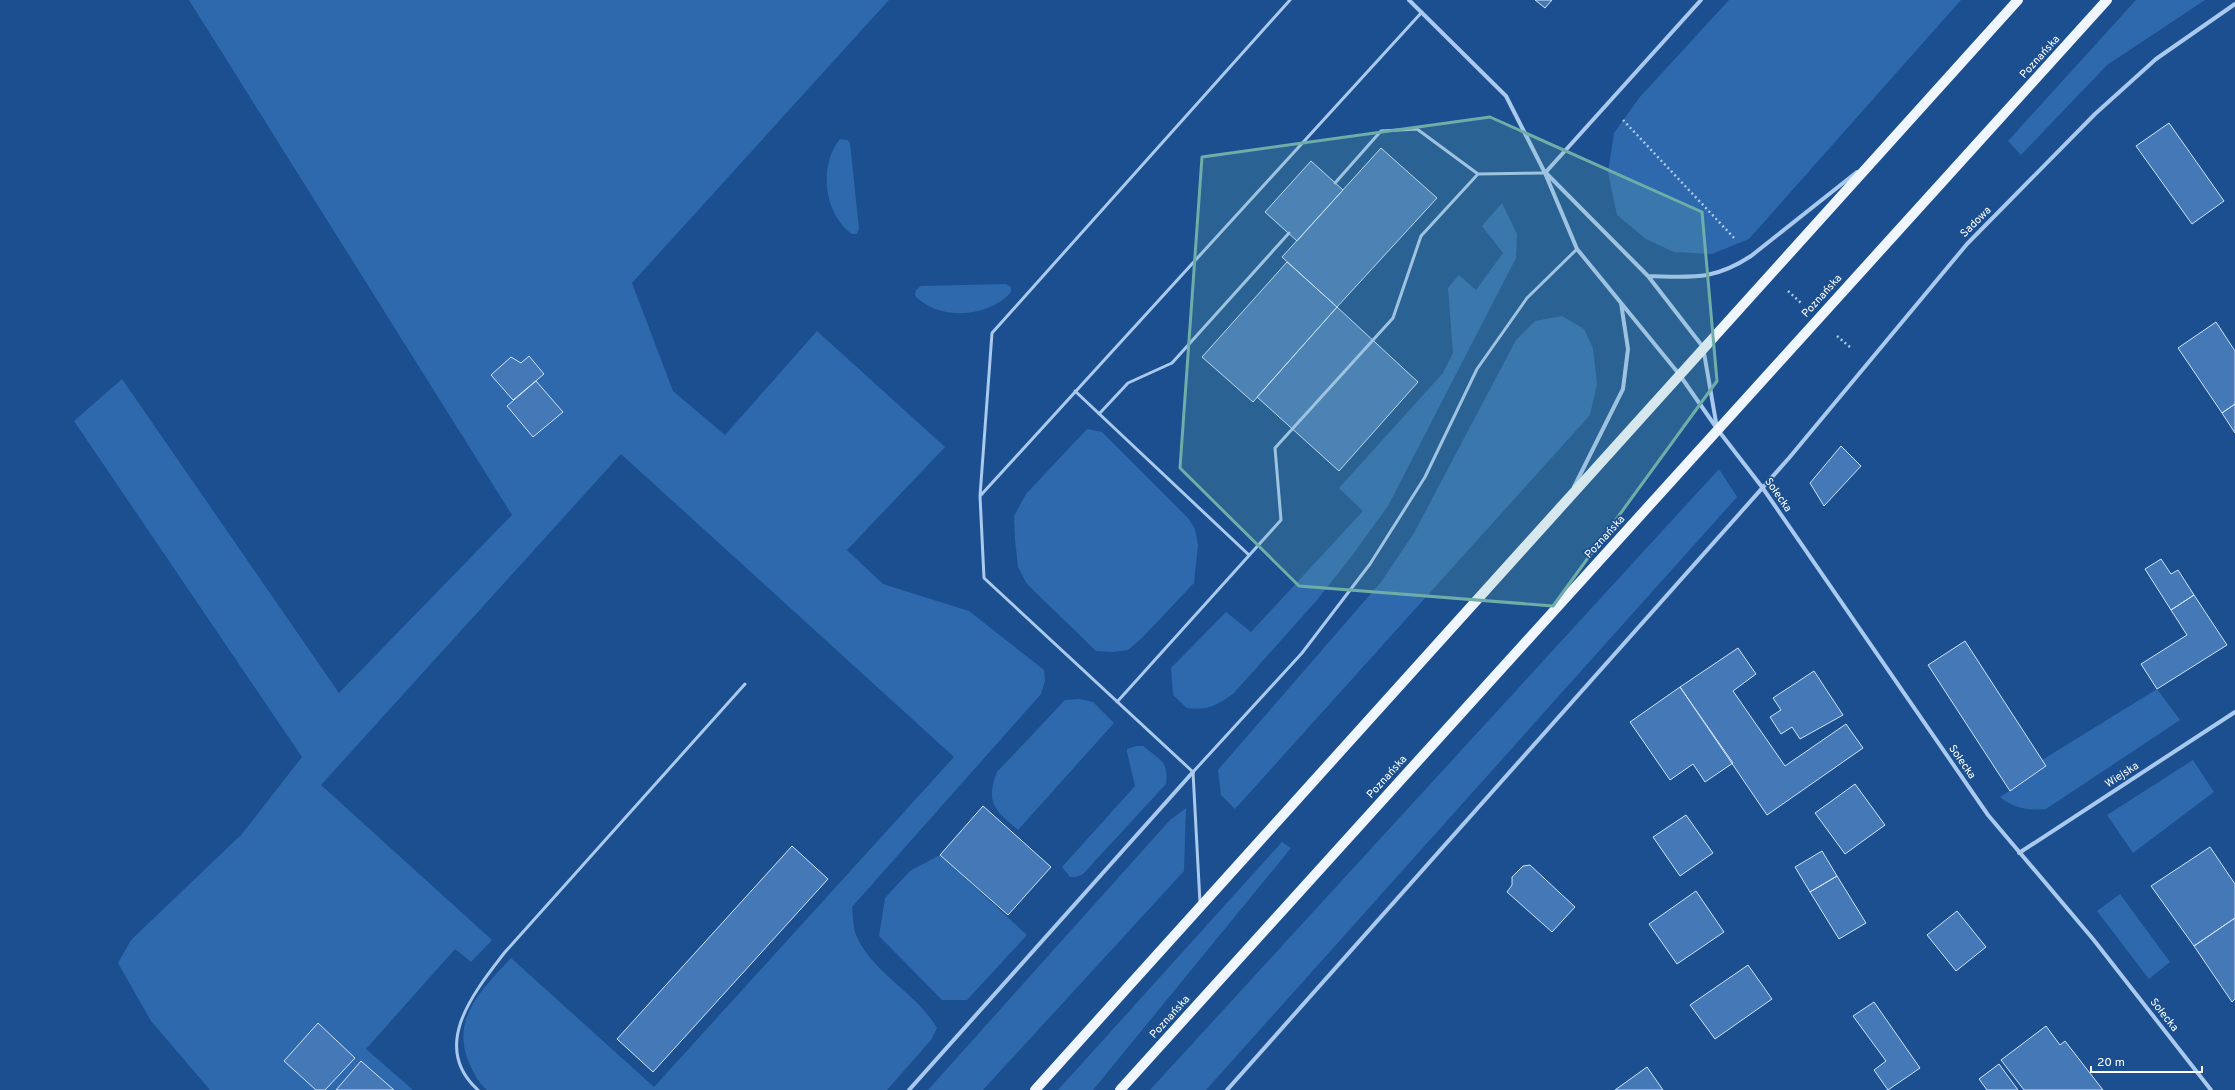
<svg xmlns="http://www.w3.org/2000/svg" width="2235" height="1090" viewBox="0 0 2235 1090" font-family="Overpass,sans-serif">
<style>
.green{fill:#2e69ad}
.building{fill:#4478b7;stroke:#cfe3fa}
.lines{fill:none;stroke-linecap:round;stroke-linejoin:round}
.path{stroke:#a9c9ee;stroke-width:2.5;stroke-dasharray:2 3;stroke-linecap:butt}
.service{stroke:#a9c9ee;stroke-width:3}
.minor{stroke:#a9c9ee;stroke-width:4}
.primary{stroke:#f0f6ff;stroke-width:10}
.marked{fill:#6fada8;fill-opacity:0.2;stroke:#6fada8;stroke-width:3;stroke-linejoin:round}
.labels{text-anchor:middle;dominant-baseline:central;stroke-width:3.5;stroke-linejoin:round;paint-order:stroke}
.street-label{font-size:11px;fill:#fff;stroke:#1b4f8f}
</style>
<rect width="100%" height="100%" fill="#1b4f8f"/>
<path class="green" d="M189,0H889L632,283L673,391L725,435L817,331L945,447L847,550L883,584L969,611L1044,670L1045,681L1041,694L852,907C853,916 853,927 856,935C873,974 916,992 937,1028L931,1040L887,1090H487C478,1082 475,1075 470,1065C449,1019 482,990 511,958L654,1087L954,757L621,454L321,785L492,940L471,962L455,949L366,1049L413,1090H210L151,1021L118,963L131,940L242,834L302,757L74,421L122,379L339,693L512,515Z
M1729,0H1961L1749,239L1712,254L1674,252L1646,239L1617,215L1608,172L1614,133L1639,98Z
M2136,0H2205L2107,65L2021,155L2008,141Z
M840,139L847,140L850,143L859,229L857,234H852C824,214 818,166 840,139Z
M1502,203L1517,234L1516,258L1388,506L1351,557L1317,600L1234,693C1218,705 1207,711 1187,708L1173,695L1171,668L1226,612L1251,632L1363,511L1339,488L1443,373L1453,353L1448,288L1459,275L1476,290L1503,253L1482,226Z
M1006,284L1011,287V292C989,318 939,321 915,296L916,290L921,286Z
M1562,316L1584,329L1593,348L1597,384L1590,415L1235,809L1221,795L1218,770L1381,582L1414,533L1516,340L1535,321Z
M1087,429L1102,432L1188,518L1195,529L1198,545L1194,583L1142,638L1128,650L1112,652L1096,651L1027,584L1018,567L1015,540L1014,516L1026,494Z
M1719,469L1737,497L1206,1090H1150Z
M2157,689L2180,720L2046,809C2028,811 2014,808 2000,797L2046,767L2042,760Z
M1080,699L1093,702L1114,723L1018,830C995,810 985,803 997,772L1065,700Z
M1136,746H1143C1160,760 1169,761 1166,784L1083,874L1076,877H1070L1062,867L1135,786L1127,752V749Z
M2193,760L2214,792L2133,853L2107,815Z
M1186,808L1184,871L983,1090H928L1170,820Z
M1282,842L1291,848L1093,1090H1058Z
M940,855L1027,935L967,1000H942L879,936L885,898L910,871Z
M2120,894L2170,962L2149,979L2097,911Z"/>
<path class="building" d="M1535,0H1552L1545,8Z
M2169,123L2224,201L2192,224L2136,146Z
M1381,148L1437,198L1337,307L1282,257Z
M1311,161L1343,190L1297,241L1265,212Z
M1287,262L1337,307L1253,402L1202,357Z
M1337,307L1418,382L1339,471L1257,397Z
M2216,322L2235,351V404L2222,413L2178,348Z
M529,356L544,374L513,400L491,375L511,357L521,363Z
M536,381L563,412L533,437L507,406Z
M2235,404V433L2222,413Z
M1841,446L1861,466L1824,506L1810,483Z
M2161,559L2171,574L2178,570L2194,595L2171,610L2145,569Z
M2194,595L2227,645L2157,689L2141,664L2187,635L2171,610Z
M1965,641L2046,766L2010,791L1928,665Z
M1738,648L1756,674L1733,691L1785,766L1846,724L1863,748L1767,815L1680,687Z
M1814,671L1843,715L1800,739L1792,727L1781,734L1770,717L1781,710L1773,698Z
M1680,687L1733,763L1705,782L1693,764L1670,780L1630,722Z
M1855,784L1885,825L1845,854L1815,813Z
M983,806L1051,867L1008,915L940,855Z
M1686,815L1713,853L1680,876L1653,837Z
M792,846L828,879L653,1072L617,1039Z
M2210,847L2235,884V918L2194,946L2151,886Z
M1822,851L1837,876L1810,892L1795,867Z
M1530,865L1575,907L1552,932L1507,892L1512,885V877L1523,866Z
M1837,876L1866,923L1839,939L1810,892Z
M1696,891L1724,932L1677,964L1649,924Z
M1957,911L1986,947L1956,971L1927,935Z
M2235,918V999L2232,1002L2194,946Z
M1748,965L1772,999L1715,1039L1690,1005Z
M1874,1002L1920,1068L1888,1090L1874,1070L1886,1061L1853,1016Z
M318,1023L355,1058L325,1090H316L284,1061Z
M2046,1026L2060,1045L2065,1041L2103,1090H2024L2001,1060Z
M361,1061L394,1090H336Z
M1999,1064L2018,1090H1987L1979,1079Z
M1647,1067L1663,1090H1615Z"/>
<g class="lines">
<path class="path" d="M1623,120L1736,240
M1788,291L1801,303
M1837,336L1851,348"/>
<path class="service" d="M1335,183L1381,131L1417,129L1478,174
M1075,391L1249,555
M1099,414L1128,383L1172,363L1289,233
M981,495L1422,12
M1117,702L1281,520L1275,448L1393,318L1421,236L1478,174L1545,173
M1193,772L1302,653L1370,564L1425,477L1477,369L1527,298L1577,249
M1200,903L1193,772L984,578L980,496L992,333L1290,0
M478,1090C429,1046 475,991 505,952L745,684"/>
<path class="minor" d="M1409,0L1506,96L1545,173L1577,249L1679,374L1718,430L1762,487L1988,815L2093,939L2211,1090
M1545,173L1701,0
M1547,174L1648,276L1703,347L1717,428
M1648,276C1692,277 1713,281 1751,256L1857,172
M1574,487L1623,389L1628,349L1621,303
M2019,853L2235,712
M909,1090L1193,772
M1227,1090L1789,458L1967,244L2095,114L2156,59L2235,4"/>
<path class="primary" d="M1035,1090L2018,0
M1120,1090L2107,0"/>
</g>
<path class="marked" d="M1490,117L1702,212L1717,381L1553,606L1299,586L1180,468L1202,157Z"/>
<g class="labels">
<g class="street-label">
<text transform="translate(2040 57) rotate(-48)">Poznańska</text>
<text transform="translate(1976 222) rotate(-45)">Sadowa</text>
<text transform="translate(1822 296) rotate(-48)">Poznańska</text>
<text transform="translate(1778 495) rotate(55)">Sołecka</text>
<text transform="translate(1605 537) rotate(-48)">Poznańska</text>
<text transform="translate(1962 762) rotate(55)">Sołecka</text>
<text transform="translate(2122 775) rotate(-33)">Wiejska</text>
<text transform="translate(1387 777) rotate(-48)">Poznańska</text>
<text transform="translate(2164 1015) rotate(52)">Sołecka</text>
<text transform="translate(1170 1017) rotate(-48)">Poznańska</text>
</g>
</g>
<path d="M2091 1066v6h111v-6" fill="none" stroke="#ffffff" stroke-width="2"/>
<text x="2097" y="1066" font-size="12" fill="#ffffff" stroke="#1b4f8f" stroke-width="3" paint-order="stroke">20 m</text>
</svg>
